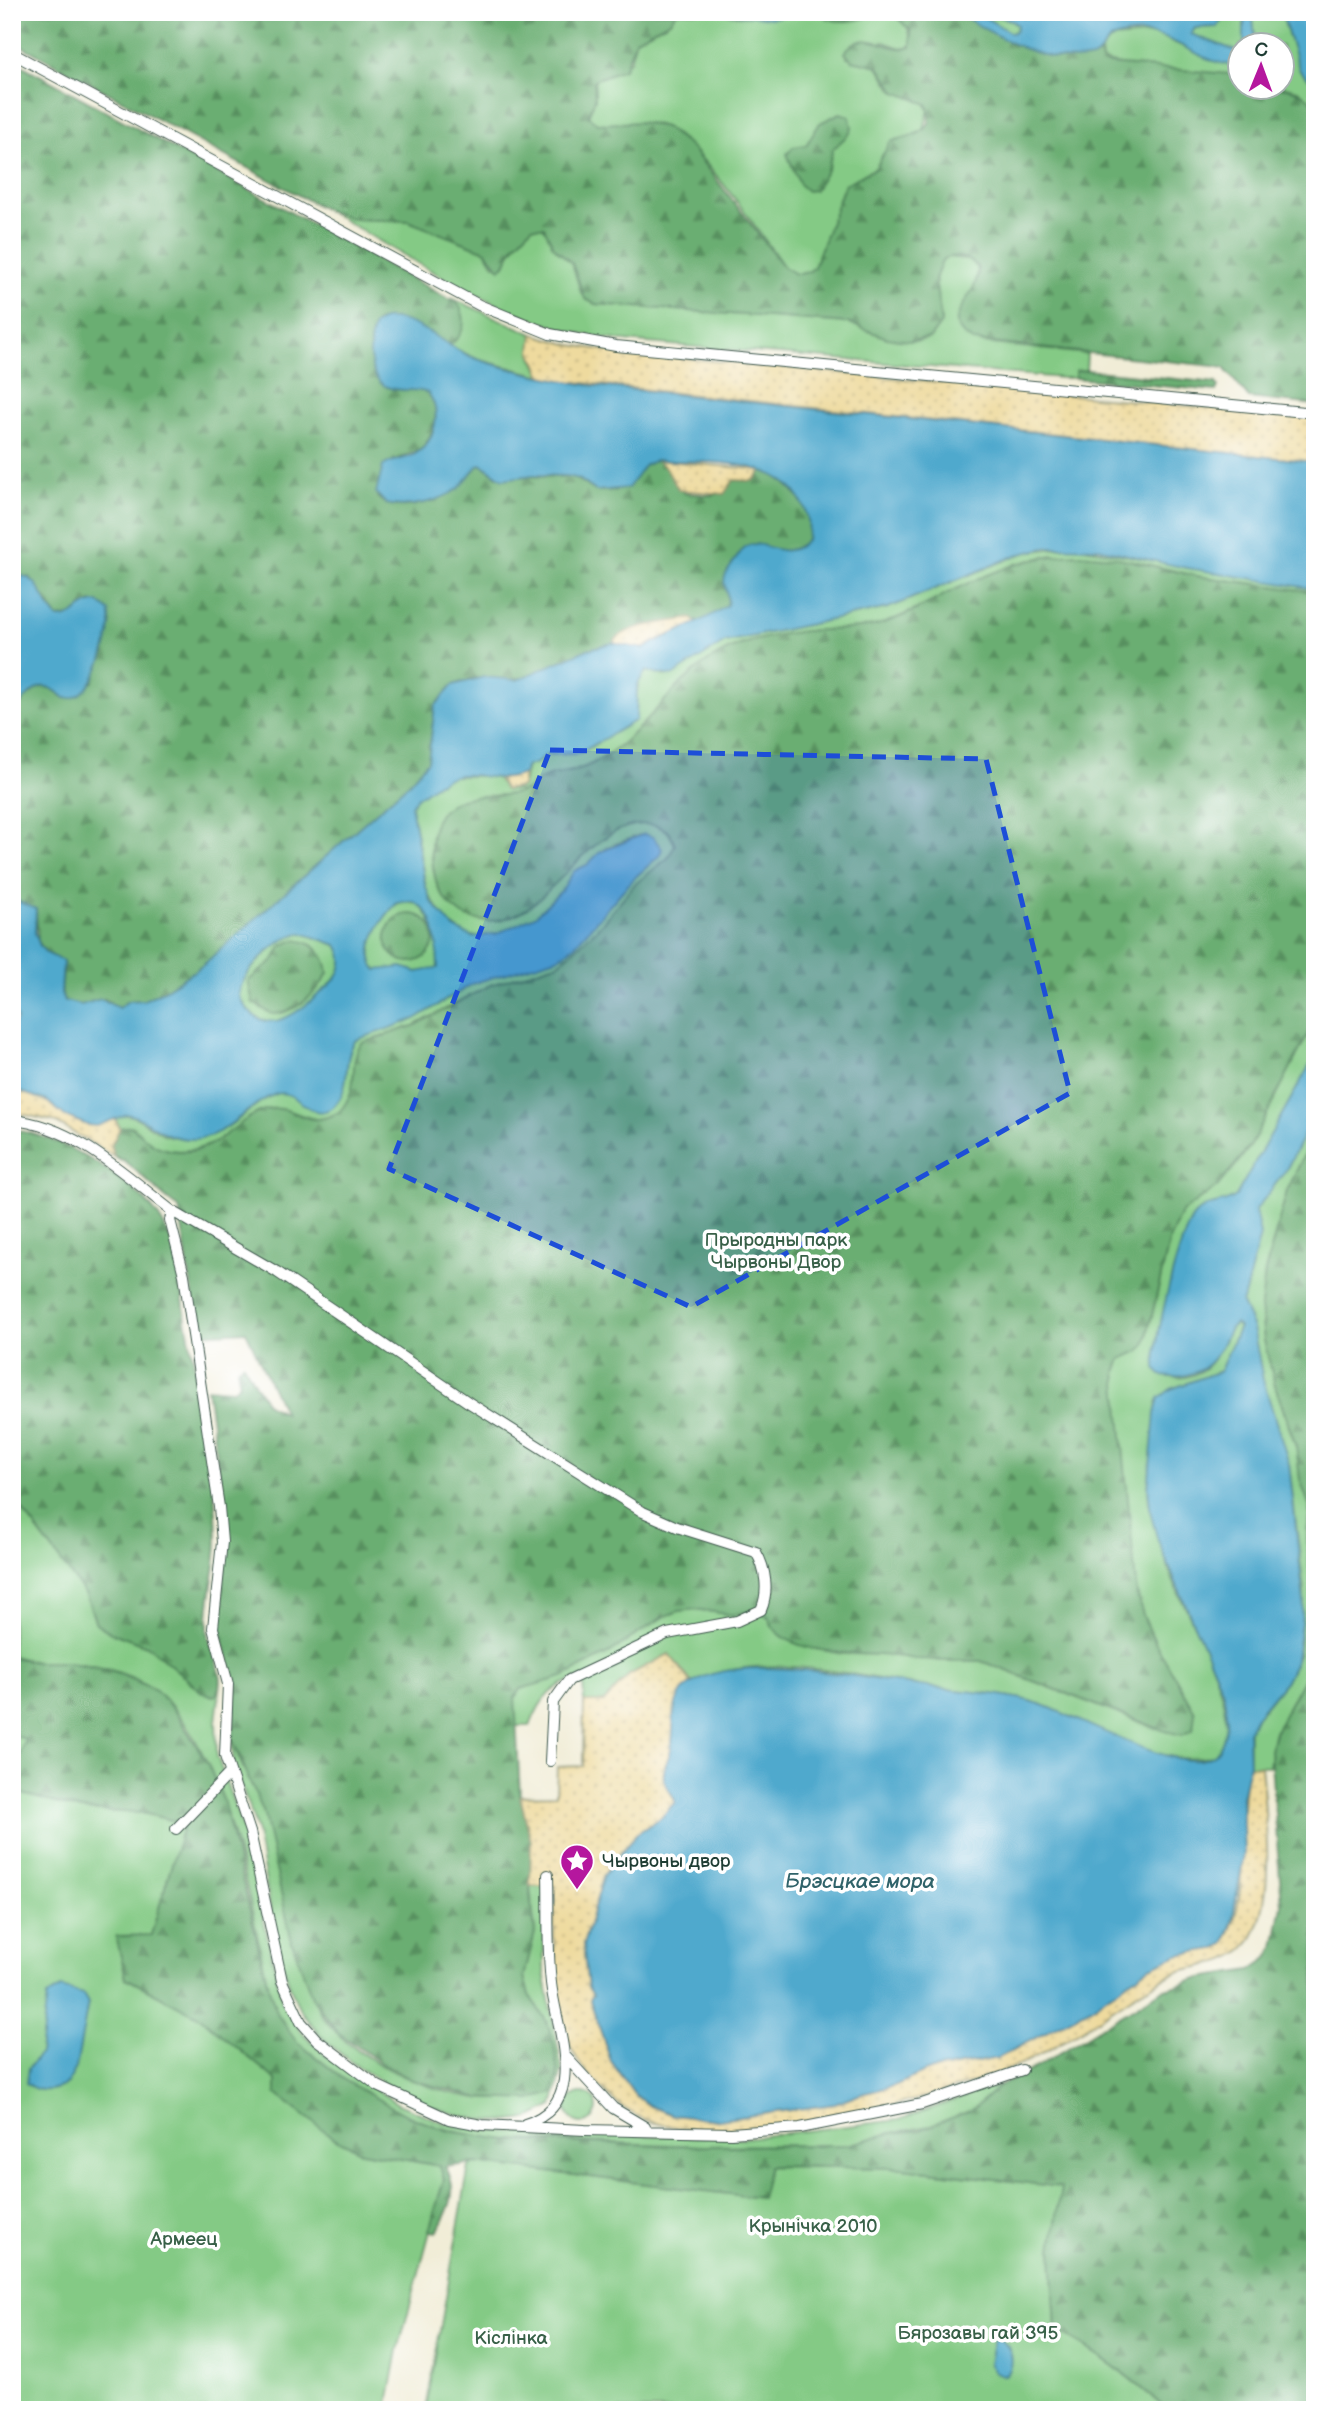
<svg xmlns="http://www.w3.org/2000/svg" width="1327" height="2422" viewBox="0 0 1327 2422" font-family="'Balsamiq Sans',sans-serif">
<style>
.green{fill:#84ca85;stroke:#52845c;stroke-width:2}
.forest{fill:url(#forest-firs);stroke:#457653;stroke-width:2}
.sand{fill:url(#sand-dots);stroke:#868c69;stroke-width:2}
.water{fill:#4fa9cd;stroke:#377380;stroke-width:2;fill-rule:evenodd}
.lines{fill:none;stroke-linecap:round;stroke-linejoin:round}
.minor-casing{stroke:#3e574c;stroke-width:12}
.minor{stroke:#fff;stroke-width:10}
.marked{fill:#1d4ed8;fill-opacity:0.2;stroke:#1d4ed8;stroke-width:5;stroke-dasharray:14 9;stroke-linejoin:round}
.labels{text-anchor:middle;dominant-baseline:central;stroke-width:7;stroke-linejoin:round;paint-order:stroke}
.park-label{font-size:19px;fill:#386048;stroke:#fff}
.poi-label{font-size:19px;fill:#1f3d34;stroke:#fff;text-anchor:start}
.water-label{font-size:21px;font-style:italic;fill:#30636a;stroke:#fff}
</style>
<defs>
<pattern id="forest-firs" width="22" height="20" patternUnits="userSpaceOnUse" patternTransform="scale(1.75)"><rect width="22" height="20" fill="#6bae72"/><path d="M5 1l3.5 6h-7zM16 11l3.5 6h-7z" fill="#578f5e"/></pattern>
<pattern id="sand-dots" width="8" height="8" patternUnits="userSpaceOnUse" patternTransform="scale(1.75)"><rect width="8" height="8" fill="#eeda9e"/><path d="M2 2h.1M6 6h.1" fill="none" stroke="#ccbc89" stroke-width="1.8" stroke-linecap="round"/></pattern>
</defs>
<rect width="100%" height="100%" fill="#fff"/>
<filter id="ink" filterUnits="userSpaceOnUse"><feTurbulence type="fractalNoise" baseFrequency=".0143" numOctaves="2"/><feDisplacementMap in="SourceGraphic" scale="14" xChannelSelector="R" yChannelSelector="G"/><feConvolveMatrix kernelMatrix="1 2 1 2 8 2 1 2 1" color-interpolation-filters="sRGB"/></filter>
<filter id="wash" filterUnits="userSpaceOnUse"><feTurbulence type="fractalNoise" baseFrequency=".00686" numOctaves="4" result="noise"/><feDisplacementMap in="SourceGraphic" scale="28" xChannelSelector="R" yChannelSelector="G"/><feGaussianBlur stdDeviation="1.57" result="paint"/><feColorMatrix in="noise" values="0 0 0 0 0 0 0 0 0 0 0 0 0 0 0 0 0 1.4 0 .05"/><feComposite in="paint" operator="in"/></filter>
<g filter="url(#wash)">
<rect width="100%" height="100%" fill="#f1edd7"/>
<path class="green" d="M677,12H717L738,16L819,12L821,15L870,17L877,12H891L907,25L912,43L907,50L884,42L847,49V57L878,66L891,88L923,100L929,110L923,133L883,154L876,168L845,184C831,210 832,252 809,272L796,274L784,267C760,233 699,143 664,127C642,117 606,131 590,119L588,111L595,94L594,80L630,61L636,39L667,23Z
M1036,12H1092L1069,18Z
M1126,12H1186L1173,18L1151,16L1105,26L1098,22Z
M1195,12H1244L1245,43L1240,46L1239,52L1190,34L1196,28L1213,27L1207,15Z
M1252,12H1281L1300,71L1315,84V104L1298,90L1282,86V46L1256,45Z
M987,13L1011,20L1017,25L1016,31L1011,33L983,16Z
M1155,34L1216,61L1239,65V76L1125,66L1102,61L1101,49L1114,38Z
M326,210L354,219L408,221L486,251L494,265H505C511,249 520,239 532,227H544L557,250L572,263L581,293L595,304L848,323L898,340L918,341L930,338L941,323C942,301 924,271 948,257L971,260L978,269L975,286L969,298L982,343L1087,354L1086,370L1076,371L1075,378H1062L624,341C514,329 420,263 326,210Z
M451,298L533,334L532,356L542,376L477,359L448,345L455,341C465,323 467,313 451,298Z
M1073,546L1315,589V592L1196,576L1135,561L1052,555L1015,564L886,623C832,638 772,625 720,654C667,683 639,746 582,768C570,773 557,772 546,777C538,781 532,788 523,791C492,803 469,786 439,815C431,832 430,849 433,867C437,887 443,900 459,911C537,966 595,782 668,832L675,845L668,858L634,885L598,928L559,963L491,985L416,1025L362,1043C346,1063 363,1093 340,1112C315,1132 294,1104 269,1109C255,1112 244,1123 233,1132C212,1148 177,1158 152,1144C144,1139 139,1132 132,1126L120,1128L114,1117C140,1107 152,1137 177,1137C190,1136 213,1135 224,1129C243,1119 257,1100 278,1093C296,1088 315,1124 334,1105C352,1087 341,1058 356,1040L415,1019L474,983L574,946L631,881L659,856L640,835L607,847L587,865L577,869L561,891L535,916L496,934L480,937L466,935L449,923L427,893L411,805L419,795L450,776H491L498,779L505,790H518L523,785L527,766L537,763L546,755L586,750L623,725L633,722C641,706 631,684 646,671L665,676L725,642L888,608L1026,552Z
M404,901L418,903C434,919 443,949 437,970L417,972L402,967L381,971L373,967C365,945 381,908 404,901Z
M302,933L337,945C342,953 344,962 340,971C336,981 326,988 318,995C292,1018 261,1040 239,996C238,974 282,934 302,933Z
M1315,1020V1056L1236,1196C1224,1206 1208,1200 1194,1216C1180,1232 1148,1360 1162,1375C1201,1387 1217,1358 1230,1328L1235,1324L1239,1327L1220,1371L1171,1389L1157,1402L1148,1489L1149,1502C1157,1530 1164,1558 1175,1585C1190,1621 1251,1722 1214,1755C1165,1773 1087,1719 1039,1704C1003,1692 965,1692 928,1687C855,1677 761,1648 692,1683L669,1654L629,1675L604,1702H584L583,1677C553,1684 541,1697 530,1726H515L514,1700L520,1689L563,1676L606,1655L663,1617L679,1611L695,1609L732,1615L751,1611L769,1616L780,1634L814,1648L843,1654L904,1655L940,1661H981L1155,1728L1157,1646L1142,1613L1134,1579L1116,1372L1121,1359L1135,1353L1146,1341L1170,1238L1181,1213L1230,1173L1251,1145Z
M1315,1113V1132L1287,1191L1265,1272L1262,1322L1264,1340L1275,1385L1298,1454L1300,1479L1310,1507L1307,1534L1315,1630L1311,1666L1274,1734L1269,1766L1249,1765V1727L1287,1679L1299,1653L1304,1591L1289,1464L1263,1380L1253,1328L1242,1304L1260,1235L1255,1211L1286,1170Z
M12,1496L86,1595L96,1623L110,1632L150,1647L207,1695L215,1696L220,1690L216,1721L217,1756L244,1833L282,2001L301,2031L326,2056L398,2104L444,2123L487,2131L745,2138L898,2120L1002,2084L972,2110L941,2124L891,2133L847,2145L703,2146L490,2139L429,2125L389,2107L346,2081L297,2042L278,2015L268,1986C249,1903 224,1730 145,1684C123,1671 94,1665 68,1662L60,1668L12,1656Z
M232,1732C235,1762 260,1794 268,1826C283,1887 290,1949 317,2006C342,2058 441,2100 496,2099C515,2099 539,2086 557,2080V2060L547,2022L529,1995L524,1977L535,1932L530,1886H544V1972L562,2070L553,2106C545,2110 537,2115 529,2118C460,2138 323,2064 295,1999C273,1947 268,1885 256,1829C248,1796 229,1767 232,1732Z
M12,1735L26,1739L12,1775Z
M12,1791L82,1810L142,1813L184,1823L151,1936L126,1978L199,2016L277,2080L334,2138L362,2152L440,2166L444,2179L398,2350L387,2410H12Z
M567 2108a15 15 0 1 1 30 0a15 15 0 1 1-30 0Z
M475,2163L760,2198L769,2166L903,2168L1062,2187L1052,2250L1056,2330C1098,2352 1132,2378 1167,2410H426L469,2166Z"/>
<path class="forest" d="M12,12H677L670,21L636,39L624,69L594,80L595,99L588,116L598,124L641,122L665,127L690,146L784,267L796,274L809,272L814,267L845,184L876,168L890,142C909,134 939,137 927,104L896,92L878,66L852,60L845,53C859,24 893,55 911,47V31L891,12H956L1034,51L1056,57L1097,56L1100,53L1102,61L1109,64L1231,74L1239,76L1240,88C1268,88 1295,81 1315,104V405L1249,398L1224,368L1214,366L973,341C933,319 980,298 978,269C972,257 955,254 943,259L935,279L941,323L930,338L909,341L887,338L848,323L595,304L585,299L572,263L553,246L544,227H532L513,247L505,265L500,269L486,251L408,221L354,219L326,210L12,41Z
M819,12H877C863,22 831,26 819,12Z
M12,60L458,304C468,319 465,336 448,345L431,334L378,321C370,329 370,341 371,352C372,399 399,381 428,393C442,411 435,431 422,449L394,460L377,497C394,515 434,503 452,491C463,484 470,470 481,464L497,476L573,477L596,491H615L645,465L656,460L664,466L684,493C711,495 717,501 734,480L753,481L763,470C790,482 816,508 807,539C792,558 772,548 752,545L742,550L726,575L728,605L699,624L697,620L634,630L621,635L613,643L588,649L526,677L510,680L473,678L453,685L435,706L428,761L408,784L202,966L163,991L144,1000L128,1001L119,1008L105,999C95,999 88,1004 79,1005C51,1008 66,976 63,961L46,953L38,941L36,909L19,902L12,893V705L21,704C30,686 48,681 61,696L93,682L111,622L91,602L72,616L58,618L30,577L12,578Z
M840,113L849,116L852,127L850,133L833,149L828,168L815,190L807,191L800,185L787,154L793,147L806,145L820,123Z
M1086,370L1216,383L1218,386L1216,391L1075,378L1076,371Z
M1080,554L1115,557L1196,576L1315,592V1020L1251,1145L1218,1186L1181,1213L1170,1238L1145,1345L1139,1351L1121,1359L1116,1372L1137,1596L1148,1630L1195,1712L1193,1730L1182,1735L1165,1731L981,1661L914,1659C878,1649 781,1664 768,1616L751,1611L732,1615L695,1609L679,1611L663,1617L606,1655L563,1677L520,1689L515,1696L520,1796L531,1841L530,1895L535,1932L524,1977L529,1995L547,2022L553,2041L558,2071L553,2093L530,2100L480,2098L412,2080L386,2066L337,2032L312,1997L292,1942L263,1811L233,1741L235,1684L220,1628L227,1530L207,1388L233,1390L240,1383L237,1369L243,1364L267,1404L284,1413L246,1331L199,1334L179,1208C155,1192 139,1168 114,1156L111,1146L120,1128L129,1126C141,1130 146,1143 159,1147C217,1167 234,1112 272,1109C300,1106 304,1131 339,1112C363,1086 346,1062 362,1043L416,1025L490,985L559,963L598,928L634,885L668,858L675,845C673,835 667,829 658,826C602,811 563,889 521,912C503,921 482,925 463,915C449,907 438,893 435,877C431,858 427,831 440,814C461,787 494,801 521,792C530,789 535,781 544,778C556,773 569,773 581,769C638,748 666,684 718,655C746,640 786,632 818,630C837,629 858,630 877,625C901,619 924,606 946,594C988,573 1032,554 1080,554Z
M386 938a24 24 0 1 1 48 0a24 24 0 1 1-48 0Z
M294,940C313,941 326,953 328,973C318,993 293,1015 272,1014L253,1003L248,981L274,960L281,946Z
M12,1130C58,1133 139,1183 162,1222C179,1250 181,1289 186,1320C199,1390 215,1464 217,1536C218,1568 206,1599 208,1631C209,1649 231,1681 215,1696L203,1693L150,1647L110,1632L96,1623L86,1595L12,1496Z
M1315,1132V2410H1167C1132,2378 1098,2352 1056,2331L1052,2250L1061,2187L903,2168L769,2166L761,2198L475,2163L445,2167C460,2190 449,2210 437,2232L429,2231L444,2179L440,2166L362,2152L334,2138L276,2094V2080L200,2017L126,1978L116,1936L151,1935L184,1823L142,1813L82,1810L12,1791V1775L26,1739L12,1735V1657L35,1662H67L113,1671L156,1690L174,1710L207,1762L223,1799L268,1986L278,2015L297,2042L346,2081L410,2117L449,2131L512,2141L703,2146L847,2145L891,2133L920,2130L972,2110L1002,2084L1037,2067L1162,1990L1201,1978L1251,1970L1268,1958L1274,1947L1282,1905L1270,1750L1277,1727L1311,1666L1315,1630L1307,1534L1310,1507L1300,1479L1296,1446L1275,1385L1264,1340L1261,1306L1265,1272L1287,1191Z"/>
<path class="sand" d="M533,334L571,345L610,351L1315,418V462L566,381L542,376L531,351Z
M656,460L763,470L753,481L734,480L724,494L679,490L664,466Z
M691,618L699,624L661,638L640,650L613,643C625,623 669,623 691,618Z
M524,772L522,787L505,790L498,779Z
M12,1089C24,1093 39,1096 49,1103C71,1119 87,1133 114,1117L120,1128L111,1146L114,1156L53,1121L12,1112Z
M669,1654L692,1683C670,1701 676,1727 671,1751C669,1760 662,1767 664,1778C666,1788 673,1793 675,1802L662,1817L636,1834L604,1875L583,1945L588,1987L593,1995L590,2000L611,2061L634,2094L650,2106L673,2115L718,2120L835,2104L858,2095L896,2085L927,2071L998,2058L1089,2009L1148,1968L1177,1955L1220,1947C1255,1904 1234,1816 1249,1765L1261,1766C1265,1812 1278,1906 1248,1944C1232,1965 1201,1964 1178,1972C1164,1977 1152,1985 1139,1992C1098,2018 1057,2049 1012,2068C931,2103 729,2150 646,2120C618,2109 589,2080 574,2054C548,2005 554,1940 555,1886H530L531,1841L520,1796L556,1795L557,1767L583,1766L584,1702H604L629,1675Z"/>
<path class="water" d="M717,12H804L772,18Z
M956,12H1036L1069,18L1092,12H1126L1098,20L1099,24L1105,26L1151,16L1173,18L1186,12L1216,17L1222,21L1217,27L1195,28L1191,34L1239,52V65C1196,68 1171,20 1116,37C1104,41 1103,53 1093,58C1047,68 994,35 956,12ZM990,14L1011,20L1017,25L1016,31L1011,33L983,16Z
M1244,12H1252L1256,45H1244Z
M1281,12H1315L1308,33L1315,56V84L1300,71Z
M384,319C419,316 446,349 477,359C513,371 551,379 588,385L1315,462V589L1181,567L1098,548L1048,547L1017,555L888,608L725,642L672,676L646,671L637,685L636,720L578,754L546,755L537,763L527,766L523,774C490,788 468,760 432,787C424,794 416,796 411,805L425,884L431,901L454,928L473,937L496,934L535,916L561,891L574,871L587,865L600,852L644,834L653,837L662,849L659,856L631,881L574,946L557,958L474,983L415,1019L356,1040C341,1058 353,1088 334,1106C311,1126 297,1087 276,1094C245,1105 227,1139 191,1139C158,1138 150,1118 127,1114L97,1126L87,1125L65,1116L47,1101L12,1089V1029L17,1019L12,1005V893L19,902L36,909L35,933L40,946L46,953L63,961L61,993L64,1001L81,1005L101,999L119,1008L128,1001L144,1000L163,991L202,966L408,784L428,761L435,706L453,685L484,677L517,680L588,649L613,643L644,649C671,632 702,624 727,605C731,594 720,585 726,574C728,570 743,548 745,547C762,535 785,566 807,539C810,528 809,518 804,507C782,454 703,464 656,460L645,465L628,488L596,491L579,479L567,476L533,475L503,479L481,464C471,469 467,482 458,489C439,502 407,509 386,504L376,493L383,466C392,459 403,460 413,455C435,444 443,412 428,393C415,388 403,392 390,388C366,381 368,343 374,325ZM411,901C438,910 437,946 438,968L417,972L402,967L377,970C359,952 383,917 397,903ZM302,933L337,945C342,953 344,962 340,971C336,981 326,988 318,995C292,1018 261,1040 239,996C238,974 281,934 302,933Z
M23,576C42,580 43,606 58,618C75,620 81,602 98,602L109,611C116,631 93,705 65,698C41,677 38,688 18,705H12V578Z
M1315,1056V1113L1286,1170L1255,1211L1260,1235L1242,1304L1253,1328L1263,1380L1289,1464L1304,1602L1296,1660L1287,1679L1255,1718L1248,1732L1249,1765L1242,1797L1244,1854L1232,1922L1224,1944L1214,1949L1177,1955L1148,1968L1089,2009L998,2058L927,2071L896,2085L858,2095L835,2104L718,2120L673,2115L650,2106L634,2094L611,2061L590,2000L593,1995L588,1987L583,1945L604,1875L636,1834L662,1817L675,1802C674,1793 665,1789 664,1779C662,1768 669,1760 671,1749C675,1731 670,1707 682,1692C719,1644 880,1682 935,1688C970,1692 1006,1693 1040,1704C1078,1717 1169,1769 1205,1759C1231,1751 1228,1710 1222,1689L1158,1541L1151,1515L1148,1489L1155,1413L1159,1398L1171,1389L1220,1371L1239,1327L1235,1324L1230,1328C1217,1356 1210,1373 1176,1377C1168,1377 1161,1378 1157,1370C1149,1353 1181,1230 1194,1216C1208,1200 1224,1206 1236,1196Z
M61,1988L83,1994L88,2003L76,2068L67,2084C53,2091 38,2094 26,2083L28,2069L40,2053L47,1996Z
M994,2338C1011,2340 1018,2365 1005,2376L995,2372L989,2363Z"/>
</g>
<g filter="url(#ink)">
<g class="lines">
<g class="minor-casing">
<path id="minor" d="M12,53L479,305L550,334L616,346L1315,413
M12,1120C74,1125 125,1175 172,1211L170,1220L184,1275L219,1507L222,1542L213,1628L228,1684L225,1756L250,1832L282,1981L301,2022L317,2040L378,2086L449,2119L482,2125L585,2130L731,2133L800,2128L922,2104L1022,2070
M172,1211L277,1272L468,1402L643,1512L677,1527L756,1552C766,1569 769,1592 761,1610L737,1621L667,1634L569,1680L553,1702L550,1761
M176,1829L229,1774
M565,2056L613,2108L645,2127
M525,2124C591,2103 556,2031 551,1983C547,1947 549,1911 548,1875"/>
</g>
<use href="#minor" class="minor"/>
</g>
</g>
<path class="marked" d="M550,750L986,759L1070,1093L691,1307L389,1169Z"/>
<defs>
<g id="sight-pin" transform="scale(1.75)"><path d="M0 17L-7.5 6A9.5 9.5 0 1 1 7.5 6Z" fill="#b5179e" stroke="#fff"/><path d="M0-6L1.8-2.2L6-1.7L2.9 1.2L3.7 5.4L0 3.3L-3.7 5.4L-2.9 1.2L-6-1.7L-1.8-2.2Z" fill="#fff"/></g>
</defs>
<g fill-rule="evenodd">
<use href="#sight-pin" x="577" y="1861"/>
</g>
<g class="labels">
<g class="park-label">
<text x="776" y="1240">Прыродны парк<tspan x="776" dy="22">Чырвоны Двор</tspan></text>
<text x="813" y="2226">Крынічка 2010</text>
<text x="184" y="2239">Армеец</text>
<text x="978" y="2333">Бярозавы гай 395</text>
<text x="511" y="2338">Кіслінка</text>
</g>
<g class="poi-label">
<text x="602" y="1861">Чырвоны двор</text>
</g>
<g class="water-label">
<text x="860" y="1881">Брэсцкае мора</text>
</g>
</g>
<rect width="1327" height="2422" fill="none" stroke="#fff" stroke-width="42"/>
<g transform="translate(1261 66) rotate(1)"><circle r="33" fill="#ffffff" stroke="#a5b1ae" stroke-width="2"/>
<path d="M0-5L12 26L0 18L-12 26Z" fill="#b5179e"/>
<text y="-10" font-size="19" font-weight="bold" text-anchor="middle" fill="#1f3d34">С</text>
</g>
</svg>
